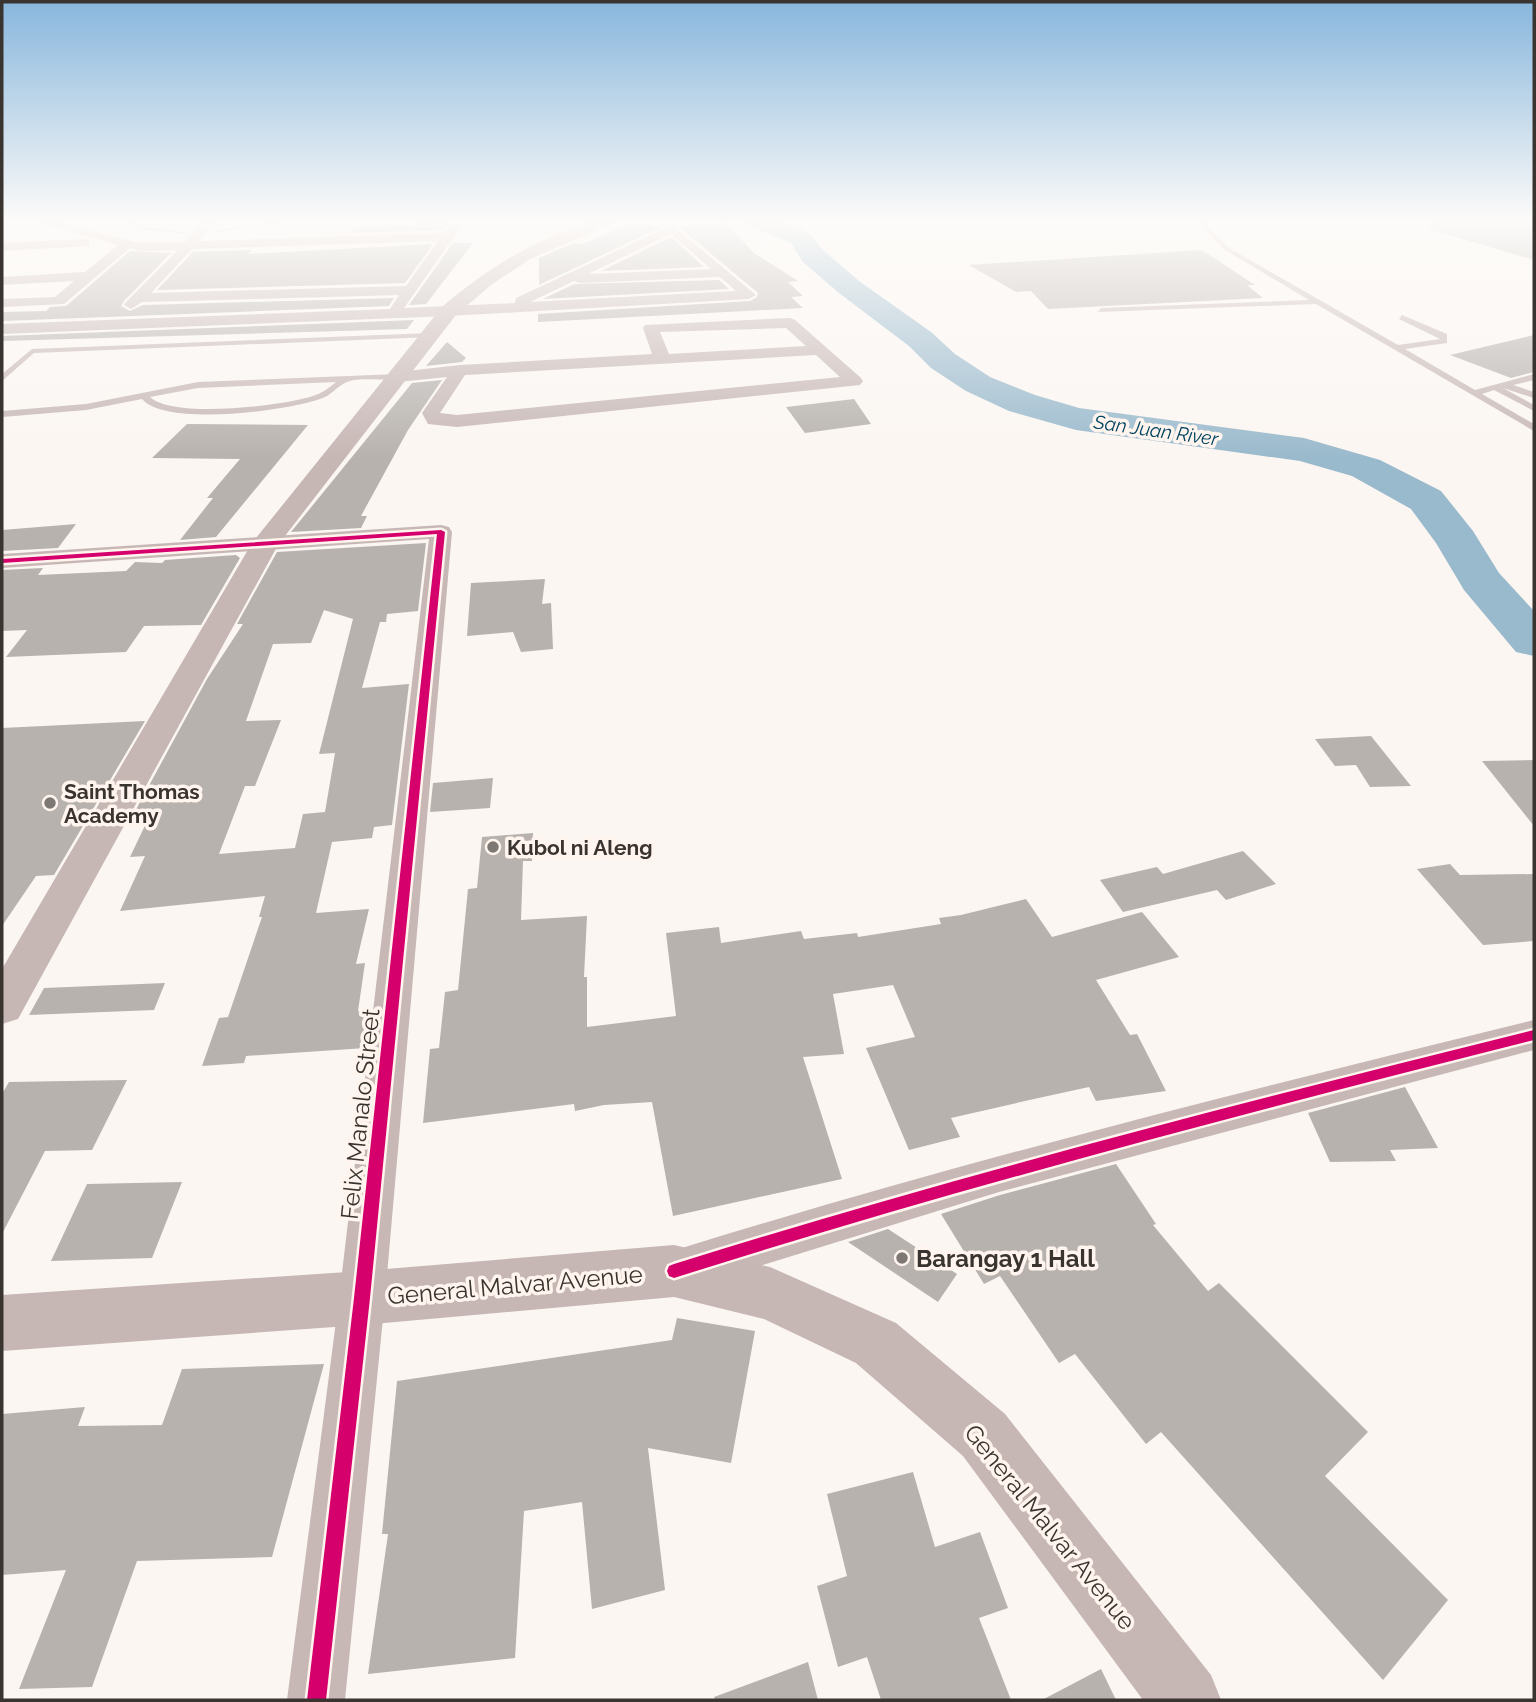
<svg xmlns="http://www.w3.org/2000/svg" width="1536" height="1702" viewBox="0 0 1536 1702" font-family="Raleway,sans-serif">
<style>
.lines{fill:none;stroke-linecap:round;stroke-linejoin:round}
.stream{fill:#99b9cc;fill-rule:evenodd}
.river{fill:#99b9cc;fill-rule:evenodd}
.building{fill:#b7b2ae;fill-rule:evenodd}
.lane{fill:#c7b8b6;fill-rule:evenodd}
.street{fill:#c7b8b6;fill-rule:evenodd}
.secondary{fill:#c6b6b4;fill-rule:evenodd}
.cycleway-casing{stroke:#fff5ee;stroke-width:5}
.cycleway{fill:#d6006c;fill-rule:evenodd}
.poi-dot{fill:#7e7874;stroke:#fff5ee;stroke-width:2.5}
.labels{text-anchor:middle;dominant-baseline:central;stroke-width:7;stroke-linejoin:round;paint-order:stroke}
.far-water-label{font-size:19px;font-style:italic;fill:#004360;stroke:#fff5ee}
.poi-label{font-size:21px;font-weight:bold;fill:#3a3430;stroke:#fff5ee;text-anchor:start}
.near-street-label{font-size:24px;fill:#3a3430;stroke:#fff5ee}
.near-poi-label{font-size:24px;font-weight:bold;fill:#3a3430;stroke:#fff5ee;text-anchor:start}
</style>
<rect width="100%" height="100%" fill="#fbf6f2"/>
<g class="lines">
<path class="stream" d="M126,221H132L143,227L189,233L187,234L142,229Z
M279,221H292L211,233L209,232Z"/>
<path class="river" d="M747,221H781L809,233L823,250L859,281L931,332L955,354L990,377L1035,395L1079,408L1304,438L1380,460L1441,491L1473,531L1499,573L1534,611V656L1516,652L1464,590L1436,543L1411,509L1352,476L1300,461L1076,430L1009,411L966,391L931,368L909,346L839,293L803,262L791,243L750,226Z"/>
</g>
<path class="building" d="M420,221H457L448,223L443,230L350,233L355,227L415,226Z
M1430,221H1534V260L1429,229Z
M631,223L661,227L539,285V258L574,243L583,244Z
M725,223L754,253L798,281L788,282L803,296L791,297L803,308L538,322V314L750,301L757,297L758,293L678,226Z
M671,237L704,267L601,271Z
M453,243H473L426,304L409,305Z
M433,244L405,283L157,290L193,252L252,250L248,254Z
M1202,250L1255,285H1247L1263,298L1048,309L1031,291L1016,292L969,265Z
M130,251L171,253L124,301L121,306L130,311L143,305L394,298L389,306L2,321V312L46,311L50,307L66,306Z
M719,280L729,289L543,299L574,284Z
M414,320L407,329L2,341V336Z
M1534,335V372L1511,378L1450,355Z
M447,342L466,358L462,362L426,366Z
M442,380L408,430L361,516H367L361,528L291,532L412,383Z
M854,399L871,424L805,433L786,407Z
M187,424L308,425L216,537L180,540L213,498H207L240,459L152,458Z
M76,524L58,548L2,551V530Z
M426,543L418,611L387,614L386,622H380L362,688L409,684L392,825L374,827L372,838L332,842L316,913L369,909L356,964L365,963L358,1011L370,1010L366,1048L246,1056L244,1063L202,1066L219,1018L228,1017L262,917H259L265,896L120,911L145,856L130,857L150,815H133L207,679L243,624H237L277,552ZM324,610L353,619L319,754L335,753L325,812L303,814L295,848L219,854L245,786H255L281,720L246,721L273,644L311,643Z
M236,555L240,558L201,625L144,626L126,652L6,657L27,630L2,631V570L43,568L38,575L126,571L135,562L162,563L165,560Z
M545,579L542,604L551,603L553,649L521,652L513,632L467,636L471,583Z
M145,721L54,875L36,876L2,926V728Z
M1371,736L1411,786L1370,787L1356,765L1335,766L1315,739Z
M1534,760V826L1482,761Z
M493,778L490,808L430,812L433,783Z
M533,833L532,861H523L521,920L587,916L584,977H587V1027L676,1016L666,933L719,927L721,943L801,931L804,939L857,933L858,937L941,924L939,918L961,915L1026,899L1052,937L1142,912L1179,957L1096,980L1130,1035L1137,1034L1166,1091L1096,1101L1089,1087L1034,1099L951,1118L960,1137L909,1150L866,1048L915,1037L893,985L833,994L844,1054L803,1057L842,1179L673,1216L652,1102L604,1105L575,1111L574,1104L423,1123L430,1049L439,1048L445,992L458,990L468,889L477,888L482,837Z
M1243,851L1276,884L1226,900L1217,890L1123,912L1100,880L1157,867L1163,874Z
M1450,864L1460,875L1534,874V941L1483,945L1417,869Z
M165,983L154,1010L29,1015L44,988Z
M127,1080L92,1150L45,1151L2,1234V1094L9,1082Z
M1405,1087L1438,1148L1390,1150L1396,1161L1330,1162L1308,1113Z
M1116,1164L1156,1224L1153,1225L1208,1291L1219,1283L1368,1432L1325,1476L1448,1600L1383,1680L1161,1432L1146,1444L1075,1354L1059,1363L1000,1276L984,1284L941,1214L1000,1195Z
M182,1182L152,1258L51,1261L87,1184Z
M888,1229L957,1274L938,1302L848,1242Z
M677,1318L755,1331L731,1463L648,1448L665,1590L592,1609L582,1502L524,1511L515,1658L368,1674L388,1534H382L397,1381L672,1340Z
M324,1364L272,1557L137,1561L92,1687L19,1689L66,1570L2,1575V1414L85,1407L78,1426L162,1425L182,1369Z
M913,1472L935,1547L980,1532L1008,1608L979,1618L1011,1700H881L867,1657L838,1667L817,1586L847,1576L827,1494Z
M808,1662L818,1700H715L714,1697Z
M1101,1669L1116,1700H1042Z"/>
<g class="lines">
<path class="lane" d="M1204,221H1210L1207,226L1229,248L1398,345L1440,339L1399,319L1402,315L1447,334V343L1405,349L1475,390L1534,374V380L1513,385L1534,392V398L1503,388L1534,405V411L1494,390L1482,394L1534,424V431L1316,304L1098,312L1101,308L1309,300L1225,250L1202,227Z
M430,333L433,337L34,353L2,381V374L32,349Z
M398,374L402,377L401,379C386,381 360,377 347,382C337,386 331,396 320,399C286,411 166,427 142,399L86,410L2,417V411L86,404L198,382ZM336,382C329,388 322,393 313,396C283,406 173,419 150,397L198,388Z"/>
<path class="street" d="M31,221H53L140,243L185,242L201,221H214L199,241L444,233L450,225H458L460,228L404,308L515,303L516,298L672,225L756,295L749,299L449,316L2,334V324L390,309L399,295L142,302L131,309L124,305L126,302L178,250L140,251L130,248L64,304L2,307V299L55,297L74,281L2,285V277L85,272L118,245ZM671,234L711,269L588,274ZM438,241L406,286L151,293L192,249ZM720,277L736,291L530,302L574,281L580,283Z
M84,239L89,240V246L2,251V243Z
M790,318L795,320L860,377L863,381L860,385L457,427L428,424L422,413L447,377L398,382L389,377L398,372L460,365L652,354L643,328L645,325ZM786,328L806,346L669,354L660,332ZM816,355L840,377L457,415L440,413L465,375Z
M441,525L449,527L452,532L385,1298L345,1700H287L339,1298L429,539L2,568V554Z
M1534,1020V1050L999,1192L682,1290L666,1284L660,1269L666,1254L682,1248C963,1161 1248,1090 1534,1020Z"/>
<path class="secondary" d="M594,221H618L530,259L491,285L456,315L278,545L18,1019L2,1024V969L252,543L442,307C487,268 537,238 594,221Z
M674,1245L770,1267L896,1323L1005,1414L1211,1675L1221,1700H1143L963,1456L856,1363L764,1319L674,1297L362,1325L2,1351V1295L362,1271Z"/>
<g class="cycleway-casing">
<path id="cycleway" d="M441,530L445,532L370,1298L326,1700H307L354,1298L437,534L2,563V559Z
M1534,1030V1040C1245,1113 958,1188 674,1278L669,1276L667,1271L669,1266L674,1264C958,1175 1245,1102 1534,1030Z"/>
</g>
<use href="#cycleway" class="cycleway"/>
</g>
<linearGradient id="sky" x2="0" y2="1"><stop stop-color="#88b6dd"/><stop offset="0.48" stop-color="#fdfbf9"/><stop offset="1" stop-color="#fdfbf9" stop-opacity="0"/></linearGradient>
<rect width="1536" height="460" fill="url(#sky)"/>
<g class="poi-dot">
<circle cx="50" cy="803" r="7"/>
<circle cx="493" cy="847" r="7"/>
<circle cx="902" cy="1258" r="7"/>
</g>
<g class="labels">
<g class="far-water-label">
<text transform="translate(1156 430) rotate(8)">San Juan River</text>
</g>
<g class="poi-label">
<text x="64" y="791">Saint Thomas<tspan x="64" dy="24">Academy</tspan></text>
<text x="507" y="847">Kubol ni Aleng</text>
</g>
<g class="near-street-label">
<text transform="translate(360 1114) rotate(-84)">Felix Manalo Street</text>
<text transform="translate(515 1285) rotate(-5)">General Malvar Avenue</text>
<text transform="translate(1050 1527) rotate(51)">General Malvar Avenue</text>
</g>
<g class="near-poi-label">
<text x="916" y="1258">Barangay 1 Hall</text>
</g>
</g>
<rect width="1536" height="1702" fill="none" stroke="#3a3430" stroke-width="7"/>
</svg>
